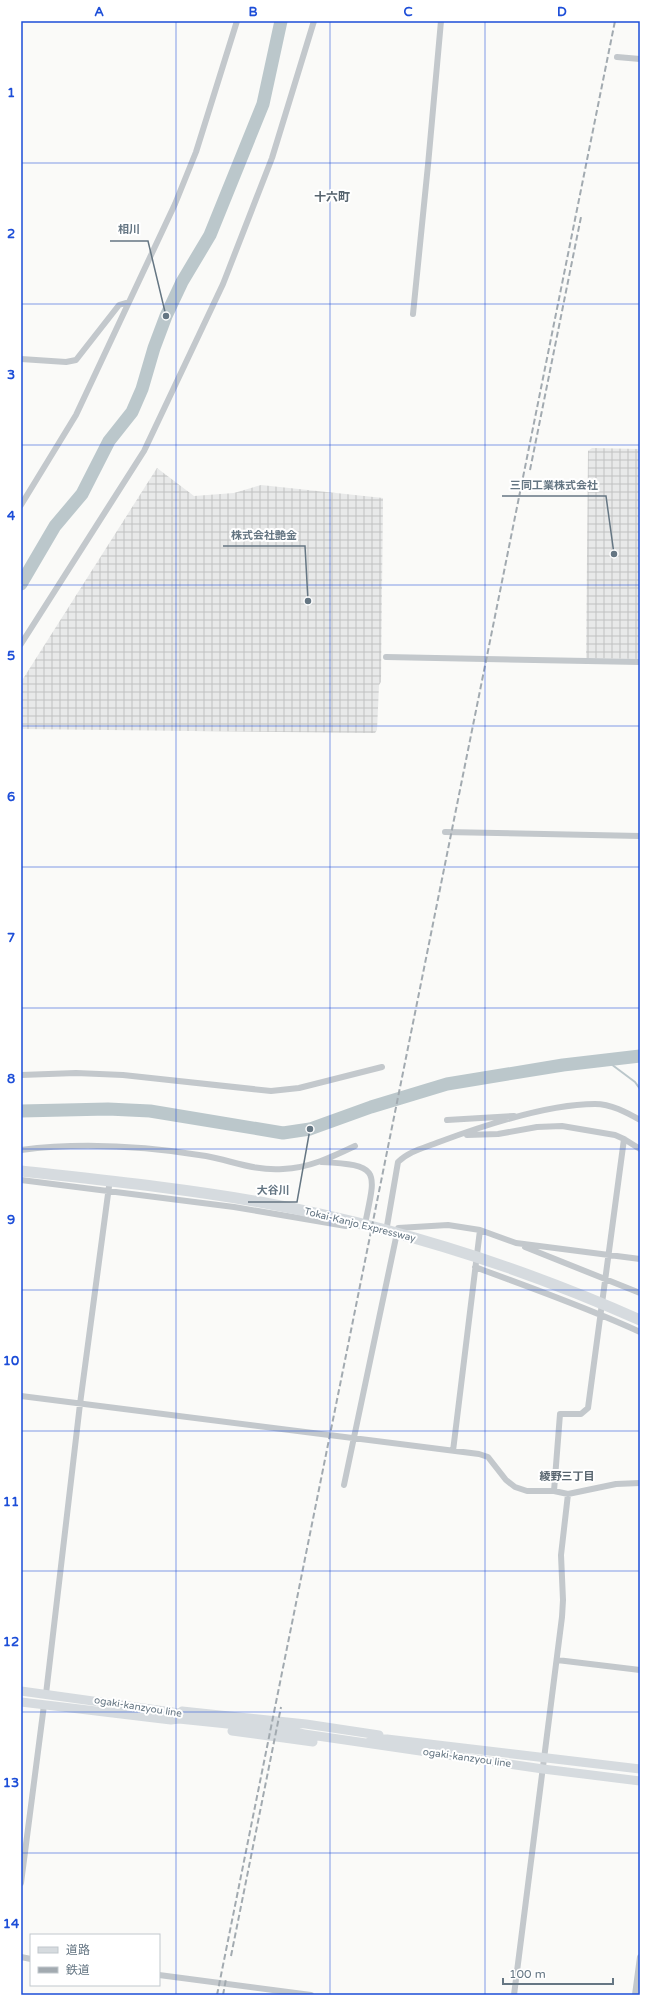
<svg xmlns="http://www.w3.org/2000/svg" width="661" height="2016" viewBox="0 0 661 2016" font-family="'Varela Round','Noto Sans JP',sans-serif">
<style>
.industrial{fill:url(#industrial-grid)}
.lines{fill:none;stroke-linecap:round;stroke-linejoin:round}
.stream{stroke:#bbc7cb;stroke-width:2}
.river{stroke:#bbc7cb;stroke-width:13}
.street{stroke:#c3c8cc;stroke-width:6}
.primary{stroke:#d6dbdf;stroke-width:9}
.highway{stroke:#d6dbdf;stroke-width:11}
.rail{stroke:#a2aab0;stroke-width:2;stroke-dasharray:6 3;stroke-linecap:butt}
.grid{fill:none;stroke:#1d4ed8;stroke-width:1;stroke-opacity:0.55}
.labels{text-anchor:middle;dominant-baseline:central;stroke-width:4;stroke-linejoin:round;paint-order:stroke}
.street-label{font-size:10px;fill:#657683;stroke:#fff}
.neighbourhood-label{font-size:11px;font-weight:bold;fill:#57646e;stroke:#fff}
.quarter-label{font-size:12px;font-weight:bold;fill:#57646e;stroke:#fff}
.leader{fill:none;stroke:#657683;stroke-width:1.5}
.callout-dot{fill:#657683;stroke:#fff;stroke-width:1.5}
.callout-label{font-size:11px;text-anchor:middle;font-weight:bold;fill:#657683;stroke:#fff;stroke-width:4;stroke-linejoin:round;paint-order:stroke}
.neatline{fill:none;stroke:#1d4ed8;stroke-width:1.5}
.grid-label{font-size:13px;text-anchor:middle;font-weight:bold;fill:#1d4ed8}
</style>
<defs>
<pattern id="industrial-grid" width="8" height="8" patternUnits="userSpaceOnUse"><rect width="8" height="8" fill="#e8e9e9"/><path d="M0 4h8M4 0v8" fill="none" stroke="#c0c1c2"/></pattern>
</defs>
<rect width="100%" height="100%" fill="#fafaf8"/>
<path class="industrial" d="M592,448L640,449V659L586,658L588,451Z
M157,468L194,496L234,493L261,485L383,498L381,682L379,685L377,730L375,733L21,729V682Z"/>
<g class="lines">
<path class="stream" d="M607,1061L635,1082L640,1089"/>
<path class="river" d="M21,584L55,526L82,494L109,441L132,412L142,389L154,348L166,316L182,282L210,235L263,104L281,21
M21,1111L108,1109L150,1111L283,1133L310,1129L371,1107L447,1084L563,1065L640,1056"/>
<path class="street" d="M617,57L640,59
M413,314L428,165L441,21
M21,359L66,362L76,360L119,305L129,302
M21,505L76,415L175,204L196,152L237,21
M21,644L144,451L223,284L272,158L314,21
M386,657L640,662
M445,832L640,836
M21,1075L76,1073L123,1075L271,1091L299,1088L382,1067
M447,1120L514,1116
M467,1135L498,1134L537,1127L562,1126L615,1135L624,1139L640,1149
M21,1150C83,1142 144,1146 206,1156C233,1161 254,1171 283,1169C309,1168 332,1157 355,1146
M322,1162C381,1165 376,1171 365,1224L369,1225
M21,1180L234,1207L346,1226L352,1225
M387,1226L398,1162C409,1151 424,1148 439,1142C482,1126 548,1104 595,1104C611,1104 626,1112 640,1120
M525,1247L640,1293
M475,1267C531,1288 586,1307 640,1332
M21,1396L479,1454L488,1457L506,1480L515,1487L527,1491H554L568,1494L616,1484L640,1483
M453,1451L480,1230
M344,1485L398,1228L448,1225L480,1230L516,1243L640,1259
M554,1491L560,1414H581L588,1408L624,1139
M557,1660L640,1670
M46,1694L80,1404L110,1179
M21,1883L44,1705
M21,1957L31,1959
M159,1975L311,1995
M514,1995L562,1617L563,1600L561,1555L568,1494
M635,1995L640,1957"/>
<path class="primary" d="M21,1691L172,1712L188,1715
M21,1702L171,1720L179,1719L294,1731L304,1734L543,1769L640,1781
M182,1711L306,1724L379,1735
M232,1731L313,1742
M371,1739H387L640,1769"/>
<path class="highway" d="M21,1171C101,1180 181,1188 260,1202C391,1226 519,1266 640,1320"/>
<path class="rail" d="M530,470L581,217
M231,1956L281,1707
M217,1995L615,21
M223,1995L226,1979"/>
</g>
<path class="grid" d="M176,21V1995M330,21V1995M485,21V1995M21,163H640M21,304H640M21,445H640M21,585H640M21,726H640M21,867H640M21,1008H640M21,1149H640M21,1290H640M21,1431H640M21,1571H640M21,1712H640M21,1853H640"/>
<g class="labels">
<g class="street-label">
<text transform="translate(360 1225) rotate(14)">Tokai-Kanjo Expressway</text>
<text transform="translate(138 1707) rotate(9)">ogaki-kanzyou line</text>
<text transform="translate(467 1758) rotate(8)">ogaki-kanzyou line</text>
</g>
<g class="neighbourhood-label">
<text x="567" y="1476">綾野三丁目</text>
</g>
<g class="quarter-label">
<text x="332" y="197">十六町</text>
</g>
</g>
<path class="leader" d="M166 316L148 241H110M614 554L606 496H502M308 601L305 546H223M310 1129L297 1202H248"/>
<g class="callout-dot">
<circle cx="166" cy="316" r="4"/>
<circle cx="614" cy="554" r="4"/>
<circle cx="308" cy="601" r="4"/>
<circle cx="310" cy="1129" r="4"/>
</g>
<g class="callout-label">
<text x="129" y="233">相川</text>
<text x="554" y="489">三同工業株式会社</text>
<text x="264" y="539">株式会社艶金</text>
<text x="273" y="1194">大谷川</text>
</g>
<rect width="661" height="2016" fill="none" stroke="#ffffff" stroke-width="44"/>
<rect x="30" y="1934" width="130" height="52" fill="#ffffff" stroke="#c1c8cd"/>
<rect x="38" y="1947" width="20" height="6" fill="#d6dbdf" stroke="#c1c8cd"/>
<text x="66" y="1954" font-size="12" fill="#657683">道路</text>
<rect x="38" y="1967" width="20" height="6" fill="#a2aab0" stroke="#c1c8cd"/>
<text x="66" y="1974" font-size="12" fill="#657683">鉄道</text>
<path d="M503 1978v6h110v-6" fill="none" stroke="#657683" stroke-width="2"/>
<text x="509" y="1978" font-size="12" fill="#657683" stroke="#ffffff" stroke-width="3" paint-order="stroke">100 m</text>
<rect x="22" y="22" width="617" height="1972" class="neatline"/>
<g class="grid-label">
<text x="99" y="16">A</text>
<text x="253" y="16">B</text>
<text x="408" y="16">C</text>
<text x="562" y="16">D</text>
<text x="11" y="97">1</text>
<text x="11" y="238">2</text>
<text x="11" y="379">3</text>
<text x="11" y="520">4</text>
<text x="11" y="660">5</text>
<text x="11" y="801">6</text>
<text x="11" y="942">7</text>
<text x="11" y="1083">8</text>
<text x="11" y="1224">9</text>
<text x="11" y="1365">10</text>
<text x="11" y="1506">11</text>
<text x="11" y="1646">12</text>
<text x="11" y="1787">13</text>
<text x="11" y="1928">14</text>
</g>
</svg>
